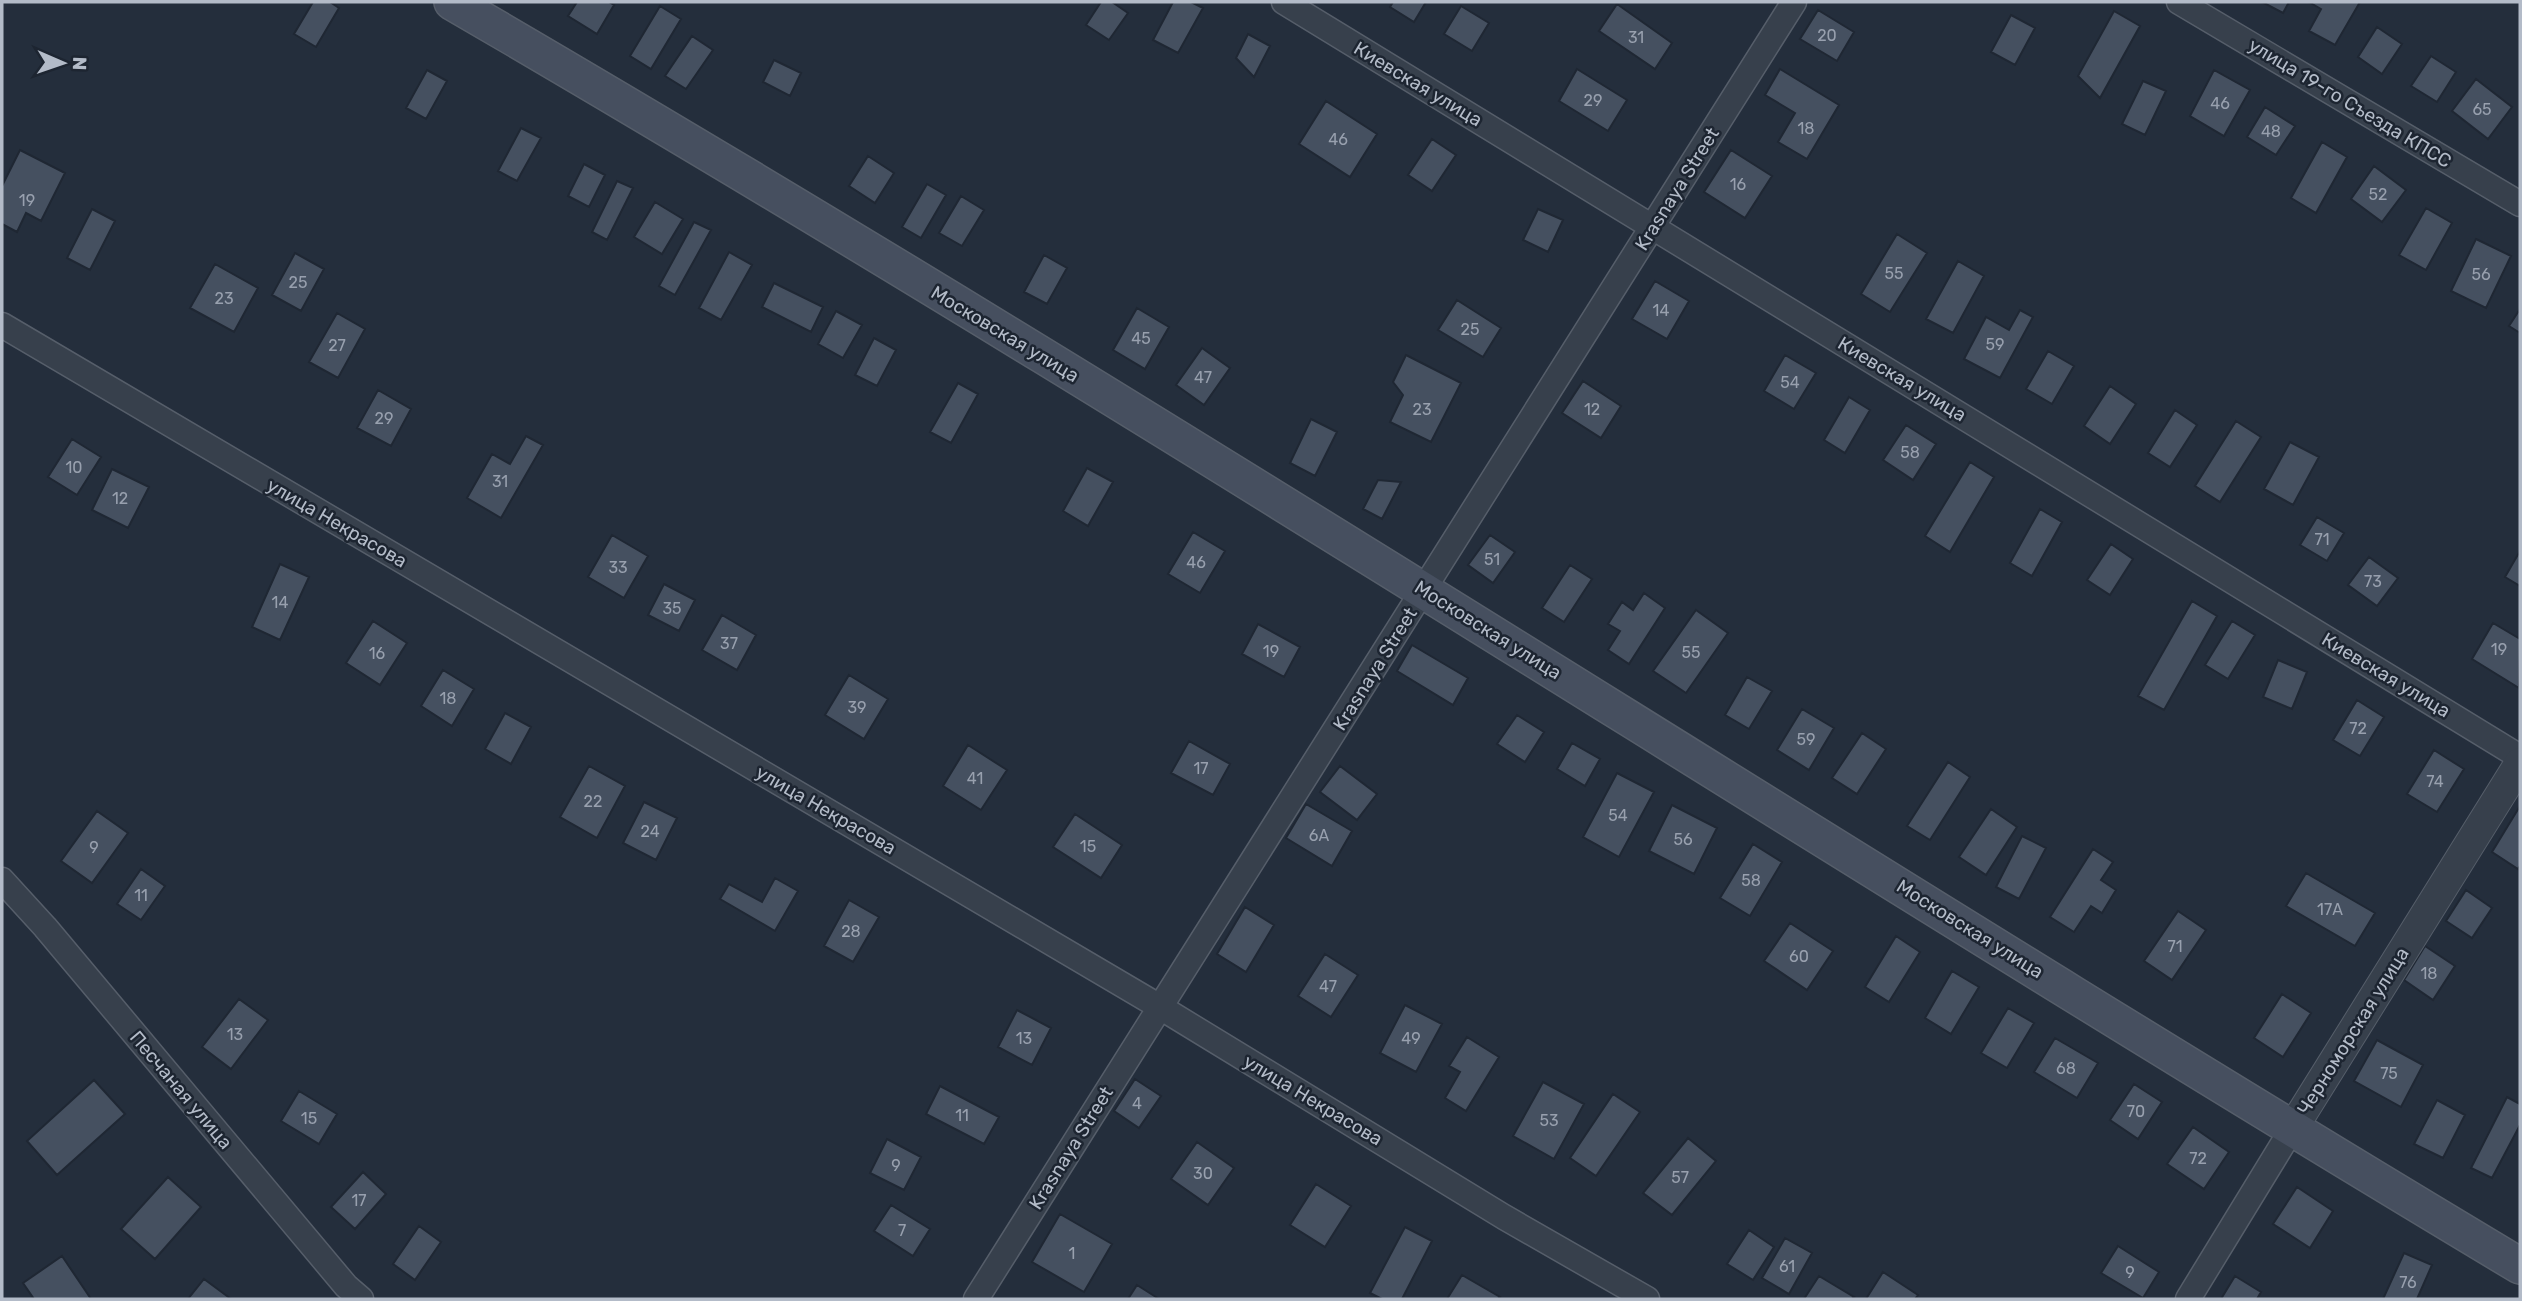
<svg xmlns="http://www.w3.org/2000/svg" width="2522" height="1301" viewBox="0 0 2522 1301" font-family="Rubik,sans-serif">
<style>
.building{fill:#455060;stroke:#1f2733;stroke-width:2}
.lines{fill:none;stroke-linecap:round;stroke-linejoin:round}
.minor-casing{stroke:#565e6a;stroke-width:27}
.tertiary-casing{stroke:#565e6a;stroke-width:32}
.secondary-casing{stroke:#565e6a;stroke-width:38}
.minor{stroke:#37404c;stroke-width:24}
.tertiary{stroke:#37404c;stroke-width:30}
.secondary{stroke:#464f5f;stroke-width:35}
.labels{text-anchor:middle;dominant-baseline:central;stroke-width:5;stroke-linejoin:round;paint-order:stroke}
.number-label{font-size:16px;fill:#98a0ae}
.street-label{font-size:19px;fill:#b3bbc8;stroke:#1d2531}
</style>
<rect width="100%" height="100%" fill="#242e3c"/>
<path class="building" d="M313,2H330L339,8L316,47L294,34Z
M577,2H609L614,5L597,34L568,16Z
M1101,2H1112L1128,13L1109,40L1086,25Z
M1173,2H1191L1203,8L1178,53L1153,40Z
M1393,2H1426L1414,22L1390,7Z
M2262,2H2289L2283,13Z
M2309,2H2360L2335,45L2309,31L2321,9Z
M1617,4L1672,43L1655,69L1599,31Z
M660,6L681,19L651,69L630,56Z
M1461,6L1489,23L1472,51L1444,34Z
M1818,10L1854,32L1837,61L1800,39Z
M2114,11L2140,26L2100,98L2078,76Z
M2011,15L2035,28L2015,65L1991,52Z
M2377,27L2402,44L2382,74L2358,57Z
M1248,34L1270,46L1254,77L1236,58Z
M692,36L713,50L686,89L665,76Z
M2431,56L2456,72L2437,102L2411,86Z
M774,60L801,73L790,96L763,82Z
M1577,69L1627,100L1608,131L1559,101Z
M1780,69L1839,105L1807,159L1778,142L1795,113L1765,95Z
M427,70L447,81L426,119L406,108Z
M2214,70L2250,90L2224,136L2190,116Z
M2476,79L2512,107L2488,139L2452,111Z
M2143,81L2166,91L2145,135L2122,124Z
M1326,101L1377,134L1350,177L1299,144Z
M2265,107L2295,126L2276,155L2247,137Z
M521,128L541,138L517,181L498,171Z
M1432,139L1456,155L1432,191L1408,175Z
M2322,142L2347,157L2316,213L2291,198Z
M20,150L65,173L41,221L26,213L17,232L2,224V186Z
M1731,150L1772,176L1745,218L1704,192Z
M868,156L894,173L875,203L849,186Z
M584,164L605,175L589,207L568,196Z
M2374,166L2406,190L2382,222L2351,199Z
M617,181L633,188L607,240L592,232Z
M927,184L946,195L921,238L902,227Z
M961,196L984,210L962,246L939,233Z
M655,202L683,219L662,254L634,237Z
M2426,208L2452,223L2426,270L2399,255Z
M92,209L115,221L90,270L67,258Z
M1538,209L1563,220L1548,252L1523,240Z
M694,222L711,230L675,295L659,286Z
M1897,234L1927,253L1890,312L1861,294Z
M2476,239L2511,256L2486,308L2451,291Z
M729,252L752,265L721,320L699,308Z
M295,253L324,269L301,311L272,295Z
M1044,255L1067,268L1047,304L1024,292Z
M1958,261L1984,276L1953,333L1926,319Z
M215,264L258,288L234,332L190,308Z
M1655,281L1689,301L1667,339L1632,319Z
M774,283L823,307L811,332L762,307Z
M1457,300L1501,328L1483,357L1438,330Z
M1137,308L1169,327L1145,369L1113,350Z
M2520,309V333L2509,326Z
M2020,310L2033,317L2000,378L1964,359L1986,317L2009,330Z
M836,311L862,325L843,358L818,344Z
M337,313L365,329L338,378L309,362Z
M874,338L896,350L877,386L855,375Z
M1202,348L1230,368L1204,405L1176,385Z
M2048,351L2074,366L2052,404L2026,389Z
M1406,355L1461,383L1431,442L1390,422L1403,395L1393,382Z
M1785,355L1816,373L1794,409L1764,391Z
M1583,381L1621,406L1601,438L1562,413Z
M958,383L978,394L951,443L930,432Z
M2110,386L2136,404L2110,444L2084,426Z
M378,390L411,409L391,446L357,428Z
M1849,397L1870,410L1845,453L1824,440Z
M2175,410L2197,425L2170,467L2148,453Z
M1311,419L1337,432L1315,476L1290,463Z
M2236,421L2261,437L2220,502L2195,486Z
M1906,425L1936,444L1913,480L1883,460Z
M526,436L543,445L501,518L467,498L492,454L510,464Z
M72,439L101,457L77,495L48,477Z
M2290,442L2319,457L2293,505L2264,489Z
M1970,462L1994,477L1950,552L1925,536Z
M1087,468L1113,482L1088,526L1063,511Z
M112,469L149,487L128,528L92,510Z
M1378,480L1401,482L1382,519L1363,509Z
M2040,509L2062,522L2032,576L2010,563Z
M2317,517L2344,533L2327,561L2300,545Z
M1193,532L1225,551L1200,593L1168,574Z
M612,535L648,556L624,598L588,577Z
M1490,535L1515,552L1493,583L1468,565Z
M2111,544L2133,559L2110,595L2087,580Z
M2520,551V586L2505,577Z
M2369,557L2398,578L2377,606L2348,585Z
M280,564L309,577L280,640L252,627Z
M1570,565L1592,579L1564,622L1542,608Z
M664,584L695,600L679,631L648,615Z
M1644,593L1665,608L1629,664L1608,650L1620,631L1608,624L1622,602L1633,610Z
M2192,601L2217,616L2164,710L2138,696Z
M1696,610L1728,633L1686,693L1653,671Z
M722,615L756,635L737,670L702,650Z
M373,621L407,643L380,685L346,663Z
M2232,621L2255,635L2228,679L2205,665Z
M2493,623L2520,639L2519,688L2472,659Z
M1258,624L1300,647L1284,677L1242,654Z
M1412,645L1468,678L1453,705L1397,671Z
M2278,660L2307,672L2292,709L2263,697Z
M443,670L474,689L452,726L421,706Z
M849,675L888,699L864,739L825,715Z
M1747,677L1772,691L1749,729L1725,715Z
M2357,700L2384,717L2360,756L2333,740Z
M1802,709L1834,728L1809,770L1777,750Z
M505,713L531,727L511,764L485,749Z
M1517,715L1544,732L1525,762L1497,744Z
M1862,733L1886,749L1857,794L1832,778Z
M1189,741L1230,764L1213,795L1171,773Z
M1572,743L1600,759L1585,786L1557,769Z
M968,745L1007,770L981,810L943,786Z
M2434,750L2464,769L2437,812L2407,794Z
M1948,762L1970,777L1930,840L1907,826Z
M589,766L625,786L597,838L560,817Z
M1340,766L1377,794L1357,820L1320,792Z
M1617,773L1654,792L1619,857L1583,837Z
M644,802L677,818L656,860L623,843Z
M1306,804L1352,831L1332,866L1286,838Z
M1672,805L1717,828L1694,874L1649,851Z
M2520,806V866L2518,869L2492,852Z
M1991,809L2017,827L1986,875L1959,857Z
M97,811L128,833L92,883L61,861Z
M1075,814L1122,845L1101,878L1053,847Z
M2022,836L2046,848L2019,899L1996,887Z
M1753,844L1782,862L1750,916L1720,898Z
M2093,849L2113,862L2101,880L2116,890L2102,913L2091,906L2074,932L2050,917Z
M141,869L165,886L141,920L117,904Z
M2306,873L2375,913L2355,946L2286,906Z
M775,878L798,891L775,931L720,899L729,884L762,902Z
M2466,890L2492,908L2472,938L2446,921Z
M849,900L879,917L853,962L824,946Z
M1245,907L1274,925L1246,972L1217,954Z
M2178,911L2206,930L2172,980L2144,961Z
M1790,923L1833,951L1807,990L1764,961Z
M1896,936L1920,952L1889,1002L1865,987Z
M2425,946L2455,966L2433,1000L2404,980Z
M1325,954L1358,975L1331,1017L1298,996Z
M1952,971L1979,987L1951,1034L1925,1018Z
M2282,994L2311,1013L2283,1057L2254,1038Z
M239,999L268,1020L231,1069L202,1047Z
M1405,1005L1442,1024L1416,1072L1380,1053Z
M2008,1008L2034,1023L2007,1068L1981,1053Z
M1017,1010L1051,1028L1032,1065L998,1047Z
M1467,1037L1499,1057L1466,1111L1445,1098L1460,1072L1449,1066Z
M2055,1038L2098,1063L2077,1098L2034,1072Z
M2377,1040L2423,1065L2401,1107L2354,1081Z
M1135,1079L1161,1096L1139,1128L1114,1111Z
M94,1080L125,1114L57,1175L27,1141Z
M1543,1082L1584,1104L1554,1159L1513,1136Z
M2134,1084L2162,1102L2138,1139L2110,1120Z
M940,1086L999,1117L984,1144L926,1114Z
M299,1091L337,1114L319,1144L281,1121Z
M1613,1094L1640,1112L1596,1176L1570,1158Z
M2507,1097L2520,1104V1125L2492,1178L2471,1168Z
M2437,1100L2465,1115L2443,1158L2414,1144Z
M2193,1127L2229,1152L2204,1189L2167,1164Z
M1688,1138L1716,1161L1672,1215L1643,1193Z
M887,1139L921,1157L904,1190L870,1173Z
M1197,1142L1234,1168L1208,1205L1171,1179Z
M363,1172L386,1194L355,1229L331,1207Z
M168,1177L201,1207L155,1259L121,1229Z
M1316,1184L1351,1206L1325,1247L1290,1225Z
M2297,1187L2333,1211L2310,1248L2273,1224Z
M891,1205L930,1229L913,1256L874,1231Z
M1060,1214L1112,1244L1084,1292L1032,1262Z
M419,1226L441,1242L415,1280L393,1264Z
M1405,1227L1432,1241L1402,1299H1382L1370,1293Z
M1749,1230L1774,1247L1753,1280L1727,1264Z
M1785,1238L1812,1253L1789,1294L1762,1278Z
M2118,1246L2159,1272L2143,1298L2101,1273Z
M2404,1253L2432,1265L2417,1299H2383Z
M62,1256L91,1299H34L23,1283Z
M1883,1272L1918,1295L1915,1299H1866Z
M1462,1275L1500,1297L1498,1299H1447Z
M1819,1276L1854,1297L1852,1299H1804Z
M2235,1276L2261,1292L2257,1299H2221Z
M204,1279L231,1299H188Z
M1137,1285L1159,1299H1128Z"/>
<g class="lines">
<g class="minor-casing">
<path id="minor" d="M1284,2L2520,757
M2179,2L2520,204
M2,325L1160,1007L1504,1217L1647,1299
M2,880L45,927L346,1286L361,1299
M976,1299L1794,2
M2188,1299L2292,1129"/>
</g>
<g class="tertiary-casing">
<path id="tertiary" d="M2292,1129L2520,763"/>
</g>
<g class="secondary-casing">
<path id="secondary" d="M452,2C1150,408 1827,851 2520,1266"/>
</g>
<use href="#minor" class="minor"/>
<use href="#tertiary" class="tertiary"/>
<use href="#secondary" class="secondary"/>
</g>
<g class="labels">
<g class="number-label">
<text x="1827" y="35">20</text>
<text x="1636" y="37">31</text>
<text x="1593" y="100">29</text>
<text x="2220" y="103">46</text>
<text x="2482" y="109">65</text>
<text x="1806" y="128">18</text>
<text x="2271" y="131">48</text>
<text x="1338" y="139">46</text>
<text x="1738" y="184">16</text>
<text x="2378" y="194">52</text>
<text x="27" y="200">19</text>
<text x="1894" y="273">55</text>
<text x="2481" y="274">56</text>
<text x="298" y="282">25</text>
<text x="224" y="298">23</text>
<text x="1661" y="310">14</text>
<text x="1470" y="329">25</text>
<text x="1141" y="338">45</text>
<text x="1995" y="344">59</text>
<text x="337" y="345">27</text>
<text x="1203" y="377">47</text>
<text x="1790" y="382">54</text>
<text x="1422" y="409">23</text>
<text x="1592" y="409">12</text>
<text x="384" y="418">29</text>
<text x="1910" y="452">58</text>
<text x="74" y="467">10</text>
<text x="500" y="481">31</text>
<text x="120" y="498">12</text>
<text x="2322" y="539">71</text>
<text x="1492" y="559">51</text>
<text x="1196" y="562">46</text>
<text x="618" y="567">33</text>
<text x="2373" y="581">73</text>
<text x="280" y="602">14</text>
<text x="672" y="608">35</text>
<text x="729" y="643">37</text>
<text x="2499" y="649">19</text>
<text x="1271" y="651">19</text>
<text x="1691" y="652">55</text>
<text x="377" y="653">16</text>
<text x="448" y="698">18</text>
<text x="857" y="707">39</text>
<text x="2358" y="728">72</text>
<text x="1806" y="739">59</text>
<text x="1201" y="768">17</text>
<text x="975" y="778">41</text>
<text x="2435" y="781">74</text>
<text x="593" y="801">22</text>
<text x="1618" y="815">54</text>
<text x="650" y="831">24</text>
<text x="1319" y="835">6А</text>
<text x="1683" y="839">56</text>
<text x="1088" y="846">15</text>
<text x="94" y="847">9</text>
<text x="1751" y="880">58</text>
<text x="141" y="895">11</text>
<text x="2330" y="909">17А</text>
<text x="851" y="931">28</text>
<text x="2175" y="946">71</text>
<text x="1799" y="956">60</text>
<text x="2429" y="973">18</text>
<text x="1328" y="986">47</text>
<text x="235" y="1034">13</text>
<text x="1024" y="1038">13</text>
<text x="1411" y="1038">49</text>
<text x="2066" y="1068">68</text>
<text x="2389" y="1073">75</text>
<text x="1137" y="1103">4</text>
<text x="2136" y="1111">70</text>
<text x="962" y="1115">11</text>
<text x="309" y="1118">15</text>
<text x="1549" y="1120">53</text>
<text x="2198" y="1158">72</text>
<text x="896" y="1165">9</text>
<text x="1203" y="1173">30</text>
<text x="1680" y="1177">57</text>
<text x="359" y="1200">17</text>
<text x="902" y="1230">7</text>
<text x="1072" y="1253">1</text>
<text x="1787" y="1266">61</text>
<text x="2130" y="1272">9</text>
<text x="2408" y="1282">76</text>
</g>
<g class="street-label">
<text transform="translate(1418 84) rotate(31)">Киевская улица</text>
<text transform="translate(2350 103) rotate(31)">улица 19-го Съезда КПСС</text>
<text transform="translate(1677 189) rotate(-58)">Krasnaya Street</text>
<text transform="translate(1005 334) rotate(31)">Московская улица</text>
<text transform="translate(1902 379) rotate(31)">Киевская улица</text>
<text transform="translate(337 523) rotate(30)">улица Некрасова</text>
<text transform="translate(1488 630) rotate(32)">Московская улица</text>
<text transform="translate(1375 669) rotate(-58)">Krasnaya Street</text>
<text transform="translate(2386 675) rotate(31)">Киевская улица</text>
<text transform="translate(826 810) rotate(30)">улица Некрасова</text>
<text transform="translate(1970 929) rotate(32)">Московская улица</text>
<text transform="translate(2353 1031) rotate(-58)">Черноморская улица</text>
<text transform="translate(181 1090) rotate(50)">Песчаная улица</text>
<text transform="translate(1313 1100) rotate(31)">улица Некрасова</text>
<text transform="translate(1071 1148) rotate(-58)">Krasnaya Street</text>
</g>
</g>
<rect width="2522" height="1301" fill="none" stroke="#b3bbc8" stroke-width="7"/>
<g transform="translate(63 63) rotate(92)" stroke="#1d2531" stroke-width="5" paint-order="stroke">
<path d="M0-5L12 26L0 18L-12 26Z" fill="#b3bbc8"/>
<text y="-10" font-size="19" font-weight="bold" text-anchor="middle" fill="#b3bbc8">N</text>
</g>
</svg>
